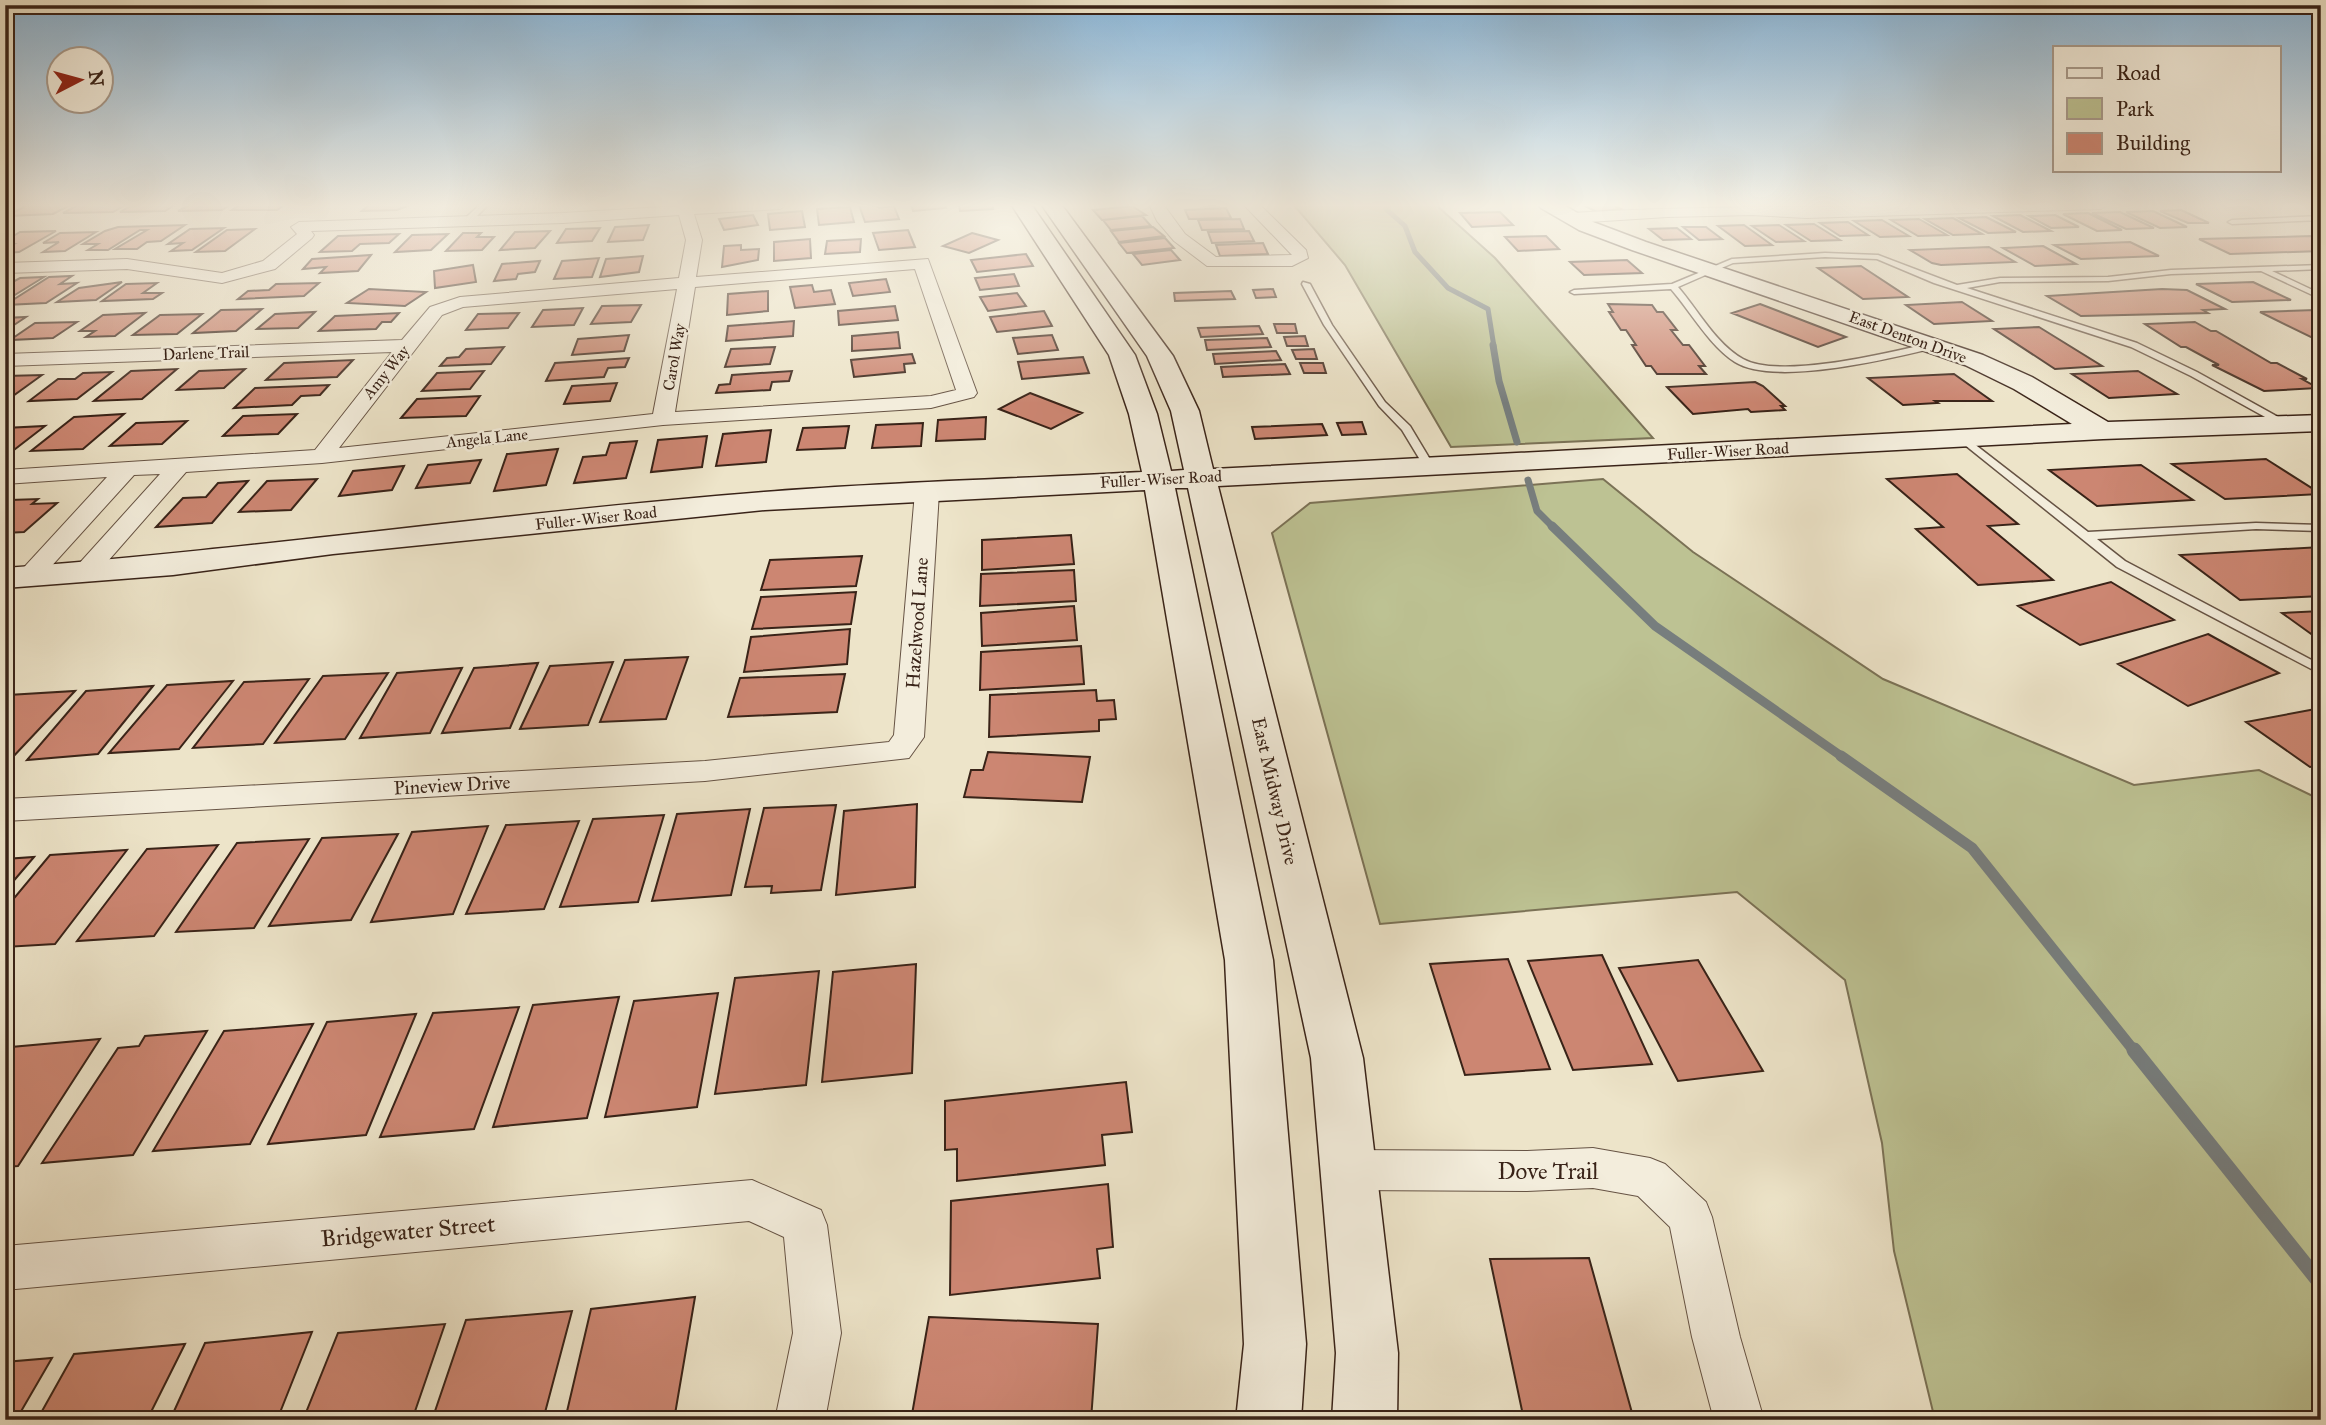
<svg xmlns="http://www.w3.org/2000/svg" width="2326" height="1425" viewBox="0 0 2326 1425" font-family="'IM FELL Great Primer',serif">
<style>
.green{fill:#bdc293;stroke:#7b7256;stroke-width:2}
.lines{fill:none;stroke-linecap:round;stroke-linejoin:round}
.stream-far4{stroke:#777e7e;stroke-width:5}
.stream-far3{stroke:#777e7e;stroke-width:7}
.stream-far2{stroke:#777e7e;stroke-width:9}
.stream-far1{stroke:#777e7e;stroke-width:11}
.stream{stroke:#777e7e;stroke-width:15}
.building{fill:#cc8672;stroke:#392318;stroke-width:2}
.lane-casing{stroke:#665344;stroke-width:3}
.street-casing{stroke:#665344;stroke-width:2}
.secondary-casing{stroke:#392318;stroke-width:3}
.lane{fill:#f3eddc;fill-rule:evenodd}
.street{fill:#f3eddc;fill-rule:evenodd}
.secondary{fill:#f3eddc;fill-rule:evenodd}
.labels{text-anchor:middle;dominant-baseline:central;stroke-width:5;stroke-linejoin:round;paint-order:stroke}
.far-street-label{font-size:16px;fill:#392318;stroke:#f3eddc}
.street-label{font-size:19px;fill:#392318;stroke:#f3eddc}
.near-street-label{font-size:23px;fill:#392318;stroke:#f3eddc}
</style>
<rect width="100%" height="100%" fill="#ede4c9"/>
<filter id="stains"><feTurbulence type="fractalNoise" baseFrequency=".00286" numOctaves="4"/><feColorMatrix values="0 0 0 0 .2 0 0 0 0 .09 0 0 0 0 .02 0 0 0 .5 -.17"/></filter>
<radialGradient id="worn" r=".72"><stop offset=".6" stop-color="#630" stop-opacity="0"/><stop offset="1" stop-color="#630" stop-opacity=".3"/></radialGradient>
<path class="green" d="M1293,204H1435L1495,258L1653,438L1451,447L1345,265Z
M1603,479L1693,552L1883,679L2134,785L2259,770L2321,800V1420H1935L1894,1251L1882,1143L1845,980L1737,892L1380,924L1272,533L1310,503Z"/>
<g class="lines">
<path class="stream-far4" d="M1387,204L1386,209L1405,226L1415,252L1448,288L1488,309L1494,347"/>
<path class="stream-far3" d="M1493,345L1499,381L1517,442
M1528,480L1537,511L1554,528"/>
<path class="stream-far2" d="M1552,526L1655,626L1844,758"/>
<path class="stream-far1" d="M1841,756L1972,848L2135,1052"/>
<path class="stream" d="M2134,1050L2321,1284"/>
</g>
<path class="building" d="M72,204L53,214L7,216L27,205Z
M80,204H127L113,212L63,213Z
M134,204H176L165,211L120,212Z
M191,204H231L222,210L178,211Z
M241,204H286L277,210H232Z
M370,204H412L397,210L362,211Z
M877,204L879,208L894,206L899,219L865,222L859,205Z
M911,204H944L946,208L913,211Z
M959,204H992L993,209L960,211Z
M1581,204H1611L1621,209L1597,212Z
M1795,204H1844L1850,207L1803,209Z
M1132,206L1146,215L1102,220L1093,210Z
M850,207L854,222L819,225L817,209Z
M1226,208L1231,218L1189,219L1185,210Z
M2181,210L2209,223H2188L2160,211Z
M802,211L805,227L770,230L768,214Z
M2153,211L2187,227L2160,228L2126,212Z
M1500,212L1513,225L1472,227L1460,213Z
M2120,212L2154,228L2126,229L2092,213Z
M2088,213L2122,230L2097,231L2063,214Z
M753,215L758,225L724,230L719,219Z
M2020,215L2051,231L2023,232L1993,216Z
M2055,215L2079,227L2051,228L2029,216Z
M1142,216L1151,226L1111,230L1103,220Z
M1986,217L2016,232L1988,233L1959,218Z
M1953,218L1982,234L1953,235L1925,219Z
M1240,219L1244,229L1202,230L1198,220Z
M1919,219L1947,235L1918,236L1891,220Z
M1882,220L1909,236L1880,237L1854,221Z
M1848,222L1868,235L1840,236L1820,223Z
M1814,224L1840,240L1811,241L1786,225Z
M185,225L161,241L147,242L137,249H115L147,230H140L108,250H88L98,244H83L105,231L118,227Z
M649,225L643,240L608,242L615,227Z
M1744,225L1772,245L1745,246L1718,226Z
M1779,225L1804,241L1776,242L1752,226Z
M1153,227L1164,236L1119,242L1111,231Z
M1683,227H1706L1722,239L1699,240Z
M224,228L192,250L171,251L183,243L168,244L190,229Z
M600,228L592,241L557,243L566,229Z
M1677,228L1691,239L1663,240L1649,229Z
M255,229L225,251L196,252L227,230Z
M908,230L915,247L879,250L873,233Z
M56,231L19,252L5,253V249L14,244H5V241L20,232Z
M550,231L535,248L500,250L515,232Z
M1249,231L1254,241L1212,243L1208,232Z
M96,232L65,251L43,252L59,242L43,243L60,233Z
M463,233H481L477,237H494L482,250L446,251Z
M972,233L998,240L969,253L943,246Z
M399,234L389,243L360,244L352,251L320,252L338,236Z
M448,234L431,250L395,252L412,235Z
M1546,236L1559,249L1518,251L1505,237Z
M2312,236L2321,239V251L2230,254L2199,239Z
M1165,238L1174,248L1127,253L1119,243Z
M810,239L811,258L774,261V242Z
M861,239L860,252L825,254L827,241Z
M2130,242L2159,256L2081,259L2054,245Z
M1263,243L1268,254L1220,256L1216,245Z
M741,245V250L759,249L758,260L722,267L724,246Z
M2043,246L2076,264L2035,266L2003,248Z
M1989,247L2015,262L1941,265L1932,263L1910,250Z
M1171,250L1180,260L1142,265L1133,254Z
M1026,254L1033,266L977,272L971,260Z
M371,255L358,271L320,273L326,267L303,269L312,259Z
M643,256L639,272L600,277L606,259Z
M599,258L592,277L554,279L562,261Z
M1627,260L1642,273L1584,275L1570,262Z
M540,261L535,272L518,274L516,279L494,281L502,264Z
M473,265L476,282L435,288L434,271Z
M1861,266L1908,297L1863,299L1818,268Z
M1014,274L1019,286L980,290L975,278Z
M72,276L60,284L77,283L46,303L5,305L49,277Z
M44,277L5,301V286L20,278Z
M886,279L890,292L853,296L849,283Z
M122,282L96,300L57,302L79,288Z
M2253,282L2291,300L2232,302L2196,284Z
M157,283L143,293H162L153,299L102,301L126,284Z
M319,283L304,296L238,299L248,291L269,290L276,284Z
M812,285L814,292L831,290L835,304L795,308L790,287Z
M369,289L426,292L405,306L347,303Z
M1273,289L1276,297L1256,298L1253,290Z
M2162,289L2187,290L2225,309L2203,310L2208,313L2081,316L2047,296Z
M768,291V311L727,315L728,294Z
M1231,291L1235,299L1175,301L1174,293Z
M1017,293L1026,306L988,311L980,297Z
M1962,302L1992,321L1934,324L1906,305Z
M1608,304L1652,305L1657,312H1663L1677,330H1671L1683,345H1689L1705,366H1699L1706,374H1657L1651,366H1646L1632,345H1636L1626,330H1621L1609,312H1613Z
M1760,304L1846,337L1818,347L1732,313Z
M641,305L631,322L591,324L602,306Z
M895,306L898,320L839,325L838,311Z
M583,308L574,325L532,327L543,310Z
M262,309L236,331L193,333L221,310Z
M2315,310L2321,313V342L2260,312Z
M1044,311L1052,326L997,332L990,317Z
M315,312L298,328L257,329L275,314Z
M145,313L115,336L86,337L95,331H80L103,315Z
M399,313L391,322H382L376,329L319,331L335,316Z
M519,313L508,328L466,330L478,314Z
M202,314L177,334L133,335L160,315Z
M26,317L5,331V318Z
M794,321L793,336L726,341L728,326Z
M77,322L53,338L10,340L35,323Z
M2195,322L2211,331H2216L2271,363H2277L2307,379H2302L2318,388L2264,391L2212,365H2219L2186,347H2181L2145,324Z
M1274,324H1295L1297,333H1277Z
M1259,326L1263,334L1201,337L1198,328Z
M2039,327L2102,366L2055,369L1994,329Z
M898,332L900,348L852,351V336Z
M629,335L624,351L572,355L578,339Z
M1052,335L1058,350L1018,354L1013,338Z
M1305,336L1308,346H1287L1284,337Z
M1267,338L1271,347L1207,350L1205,340Z
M504,347L491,364L440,366L447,358L459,357L466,349Z
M775,347L770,364L725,367L731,349Z
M1314,349L1317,359H1296L1292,350Z
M1276,351L1281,360L1215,364L1213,354Z
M912,354L915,363L904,364L905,372L854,377L851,360Z
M1083,357L1089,373L1022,379L1018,362Z
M629,358L625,367L608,368L604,377L546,381L555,363Z
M353,360L337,377L266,380L284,363Z
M1300,363H1323L1326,373H1304Z
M1285,364L1290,374L1223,377L1221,367Z
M177,369L142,399L94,401L131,371Z
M245,369L224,388L177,390L199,371Z
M484,371L470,389L422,391L437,373Z
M792,371L789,381L772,382L770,390L716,393L719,385L730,384L732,375Z
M2138,371L2177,394L2109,398L2072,374Z
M112,372L77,399L29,401L58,379H75L83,373Z
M1954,374L1992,401H1935L1938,403L1903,405L1868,378Z
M42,375L6,401H5V376Z
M1755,382L1763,386L1785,406H1781L1785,410L1751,412L1748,409L1693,414L1667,387Z
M617,383L610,401L564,404L572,386Z
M329,385L320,395L301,396L292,405L234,408L255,388Z
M1030,393L1082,413L1051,429L999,409Z
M480,396L466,416L401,418L417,399Z
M124,414L83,449L31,451L74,417Z
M297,414L278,434L223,436L243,416Z
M986,417L985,439L936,441L938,420Z
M187,421L162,444L110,446L136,423Z
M1362,422L1366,434L1342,435L1337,423Z
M923,423L921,446L872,448L876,425Z
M1322,424L1327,435L1255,439L1252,427Z
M45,426L10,453H5V428Z
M849,426L845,448L797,450L803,428Z
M771,430L766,462L716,466L723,434Z
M707,436L702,467L651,472L658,440Z
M637,441L626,478L574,483L583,457L606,455L610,443Z
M558,449L546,485L494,491L507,454Z
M2266,459L2321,494L2225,499L2172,464Z
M481,460L470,483L416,488L428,465Z
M2141,465L2193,500L2097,506L2049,470Z
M404,466L392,490L339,496L353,471Z
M1957,474L2018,524L1988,526L2053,580L1978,585L1916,529L1943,527L1887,479Z
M317,479L291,510L239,512L267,481Z
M248,481L212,523L156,527L183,498L206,497L218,483Z
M38,499L32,504L57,503L24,532L5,533V504L10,500Z
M1071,535L1074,564L982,570V540Z
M2321,547V596L2240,600L2180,555Z
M862,556L856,586L761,590L770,560Z
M1074,570L1076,601L980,606L981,574Z
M2111,582L2174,620L2080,645L2018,606Z
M856,592L851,624L752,629L761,597Z
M1074,606L1077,640L982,646L981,613Z
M2321,611V641L2282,613Z
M850,629L847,664L744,672L751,637Z
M2208,634L2279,673L2188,706L2118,664Z
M1081,646L1084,684L980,690L981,652Z
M688,657L666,719L600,722L625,660Z
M613,662L588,725L520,729L550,666Z
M538,663L510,728L442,733L474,668Z
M462,668L430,733L360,738L397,673Z
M388,673L345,739L275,743L323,676Z
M845,674L837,712L728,717L740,678Z
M309,679L263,744L193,748L244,682Z
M233,681L179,749L109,753L167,685Z
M153,686L98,754L27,760L86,691Z
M1096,690L1097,701L1114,700L1116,719L1099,720V731L989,737L990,695Z
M75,691L10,760L5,761V697L8,695Z
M2321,708V765L2310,767L2246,722Z
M988,752L1090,757L1082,802L964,797L971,770H983Z
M917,804L915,887L836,895L844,811Z
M836,805L821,890L771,893L772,886L745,887L764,808Z
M750,809L731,895L652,901L677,814Z
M664,815L638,902L560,907L593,819Z
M579,821L544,909L466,914L506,825Z
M488,826L453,914L371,922L412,832Z
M398,834L351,920L269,926L322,838Z
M309,839L254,928L176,932L237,843Z
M218,845L154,936L77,941L147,849Z
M127,850L55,944L5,947V909L50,855Z
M34,857L5,891V859Z
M1602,955L1652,1064L1573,1070L1528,961Z
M1508,959L1550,1069L1465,1075L1430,964Z
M1698,960L1763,1071L1678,1081L1619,968Z
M916,964L912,1073L822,1082L833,972Z
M819,971L806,1085L715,1094L735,978Z
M718,993L697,1107L605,1117L634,1001Z
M619,997L587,1118L493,1127L533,1005Z
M519,1007L474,1129L380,1137L433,1013Z
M416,1014L366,1135L268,1144L327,1022Z
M313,1024L250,1144L153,1151L224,1031Z
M207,1031L133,1155L42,1163L118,1048L139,1046L145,1036Z
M100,1039L18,1166L5,1167V1055L11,1047Z
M1126,1082L1132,1132L1102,1135L1105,1165L957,1181V1149L945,1150V1101Z
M1108,1184L1113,1247L1097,1249L1100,1278L950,1295L951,1201Z
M1589,1258L1634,1420H1524L1490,1259Z
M695,1297L674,1420H565L591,1309Z
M572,1311L543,1420H432L466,1320Z
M929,1317L1098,1324L1091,1420H911Z
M445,1324L412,1420H303L338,1333Z
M312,1332L277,1420H170L205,1343Z
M185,1344L147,1420H37L74,1354Z
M52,1358L16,1420H5V1362Z"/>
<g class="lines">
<g class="lane-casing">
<path id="lane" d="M481,204H489L469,224H463V220Z
M2321,216V220L2232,224L2228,222L2232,220Z
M1825,253L1878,255L1957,285L2000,278L2108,277L2171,270L2321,265V269L2272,271L2321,294V299L2261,271L2171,274L2108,281L2000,282L1967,288L2137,343L2197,372L2289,423L2290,425L2285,428L2191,376L2131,347L1934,283L1877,259L1825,257L1733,263L1678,287C1698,310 1716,344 1743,359C1781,380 1892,352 1935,342L1938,343V347C1893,358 1775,387 1735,362C1709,345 1691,312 1671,289L1574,294L1570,292L1574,290L1672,284L1732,259Z
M1303,282L1310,284L1332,325L1385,402L1410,426L1434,466L1433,468H1425L1402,430L1379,406L1324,325L1302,284Z
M1964,436L2088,532L2256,523L2321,525V531L2256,529L2097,539L2125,561L2321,665V674L2117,567L1960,441L1959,439Z"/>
</g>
<g class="street-casing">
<path id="street" d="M713,204H788L780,209L694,214L702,240L696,277L928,259L977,393L974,397L931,408L663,425L322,463L186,472L94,577L85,580L76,577L72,572L76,567L160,474L134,475L38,581L29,584L20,581L16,576L107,477L5,484V470L315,450L392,352L5,366V354L402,340L430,307L460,297L679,278L686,240L679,215L563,223L311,231L314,235L312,238L275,269L222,283L127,269L5,273V263L127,259L222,273L263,261L297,234L291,227L299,222L563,213ZM915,269L956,390L931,396L675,412L695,287ZM677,289L653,414L339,448L442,315L463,307Z
M1149,204H1163L1185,234L1216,257L1292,255L1243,204H1259L1306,250L1308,258L1292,266H1207L1174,241L1157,221Z
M1959,204H2109L2101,209L1806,218L1752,215L1667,217L1573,223L1565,218L1573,213C1702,205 1830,208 1959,204Z
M927,485L935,487L939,492L924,737L909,758L705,781L5,821V799L705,761L889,742L894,735L915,492L919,487Z
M1593,1148L1650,1158L1665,1164L1706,1202L1712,1217L1740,1337L1764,1420H1714L1692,1337L1670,1227L1638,1196L1593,1188L1527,1191L1348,1190L1333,1184L1327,1170L1333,1156L1348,1150L1527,1151Z
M752,1180L821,1210L827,1225L841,1333L825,1420H775L793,1333L784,1237L749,1221L5,1290V1246Z"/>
</g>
<g class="secondary-casing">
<path id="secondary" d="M1011,204H1031L1135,355L1157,414L1171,471L1184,470L1171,411L1147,356L1041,204H1061L1173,356L1199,411L1213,469L2072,424L2014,389L1965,365L1632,250L1579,230L1541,208L1538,204H1562L1593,222L1646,242L1983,355L2032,377L2108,422L2321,415V431L2103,439L1218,486L1363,1058L1398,1353L1397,1420H1332L1336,1353L1311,1058L1188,488H1175L1273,960L1306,1344L1301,1420H1236L1244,1344L1225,960L1145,490L765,510L333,554L173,575L5,588V568C259,549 510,512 764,492C889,482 1016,479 1142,472L1129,414L1109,355Z"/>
</g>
<use href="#lane" class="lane"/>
<use href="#street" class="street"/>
<use href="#secondary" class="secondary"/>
</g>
<linearGradient id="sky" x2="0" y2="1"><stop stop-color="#8bb7d9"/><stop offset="0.51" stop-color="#f7f3e7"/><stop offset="1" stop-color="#f7f3e7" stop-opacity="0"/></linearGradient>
<rect width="2326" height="403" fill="url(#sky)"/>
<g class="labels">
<g class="far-street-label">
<text transform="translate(1908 337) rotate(20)">East Denton Drive</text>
<text transform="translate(206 353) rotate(-2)">Darlene Trail</text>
<text transform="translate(674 357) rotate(-80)">Carol Way</text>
<text transform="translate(386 372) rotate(-51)">Amy Way</text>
<text transform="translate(487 438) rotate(-6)">Angela Lane</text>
<text transform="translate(1728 451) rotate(-3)">Fuller-Wiser Road</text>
<text transform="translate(1161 479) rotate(-3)">Fuller-Wiser Road</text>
<text transform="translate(596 518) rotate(-6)">Fuller-Wiser Road</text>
</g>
<g class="street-label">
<text transform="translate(917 623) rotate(-86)">Hazelwood Lane</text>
<text transform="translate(452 785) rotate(-3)">Pineview Drive</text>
<text transform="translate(1275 791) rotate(77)">East Midway Drive</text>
</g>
<g class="near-street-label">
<text x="1548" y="1171">Dove Trail</text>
<text transform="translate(408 1231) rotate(-5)">Bridgewater Street</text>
</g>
</g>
<rect width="2326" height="1425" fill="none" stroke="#ede4c9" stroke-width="28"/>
<rect x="7" y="7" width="2312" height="1411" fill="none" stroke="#392318" stroke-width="3.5"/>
<rect x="14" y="14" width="2298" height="1397" fill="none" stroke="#392318" stroke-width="2"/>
<rect x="2053" y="46" width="228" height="126" fill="#f3eddc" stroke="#a99c8e" stroke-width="2"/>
<rect x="2067" y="68" width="35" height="10" fill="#f3eddc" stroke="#a99c8e" stroke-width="2"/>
<text x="2116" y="80" font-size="21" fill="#392318">Road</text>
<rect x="2067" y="98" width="35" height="21" fill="#bdc293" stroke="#a99c8e" stroke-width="2"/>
<text x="2116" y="116" font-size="21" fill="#392318">Park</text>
<rect x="2067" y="133" width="35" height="21" fill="#cc8672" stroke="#a99c8e" stroke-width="2"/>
<text x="2116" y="150" font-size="21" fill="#392318">Building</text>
<g transform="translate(80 80) rotate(84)"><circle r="33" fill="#f3eddc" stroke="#a99c8e" stroke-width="2"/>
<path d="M0-5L12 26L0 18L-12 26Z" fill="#8f2418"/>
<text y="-10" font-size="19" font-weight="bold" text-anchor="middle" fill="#392318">N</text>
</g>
<rect width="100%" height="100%" filter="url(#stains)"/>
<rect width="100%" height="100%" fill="url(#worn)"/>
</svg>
